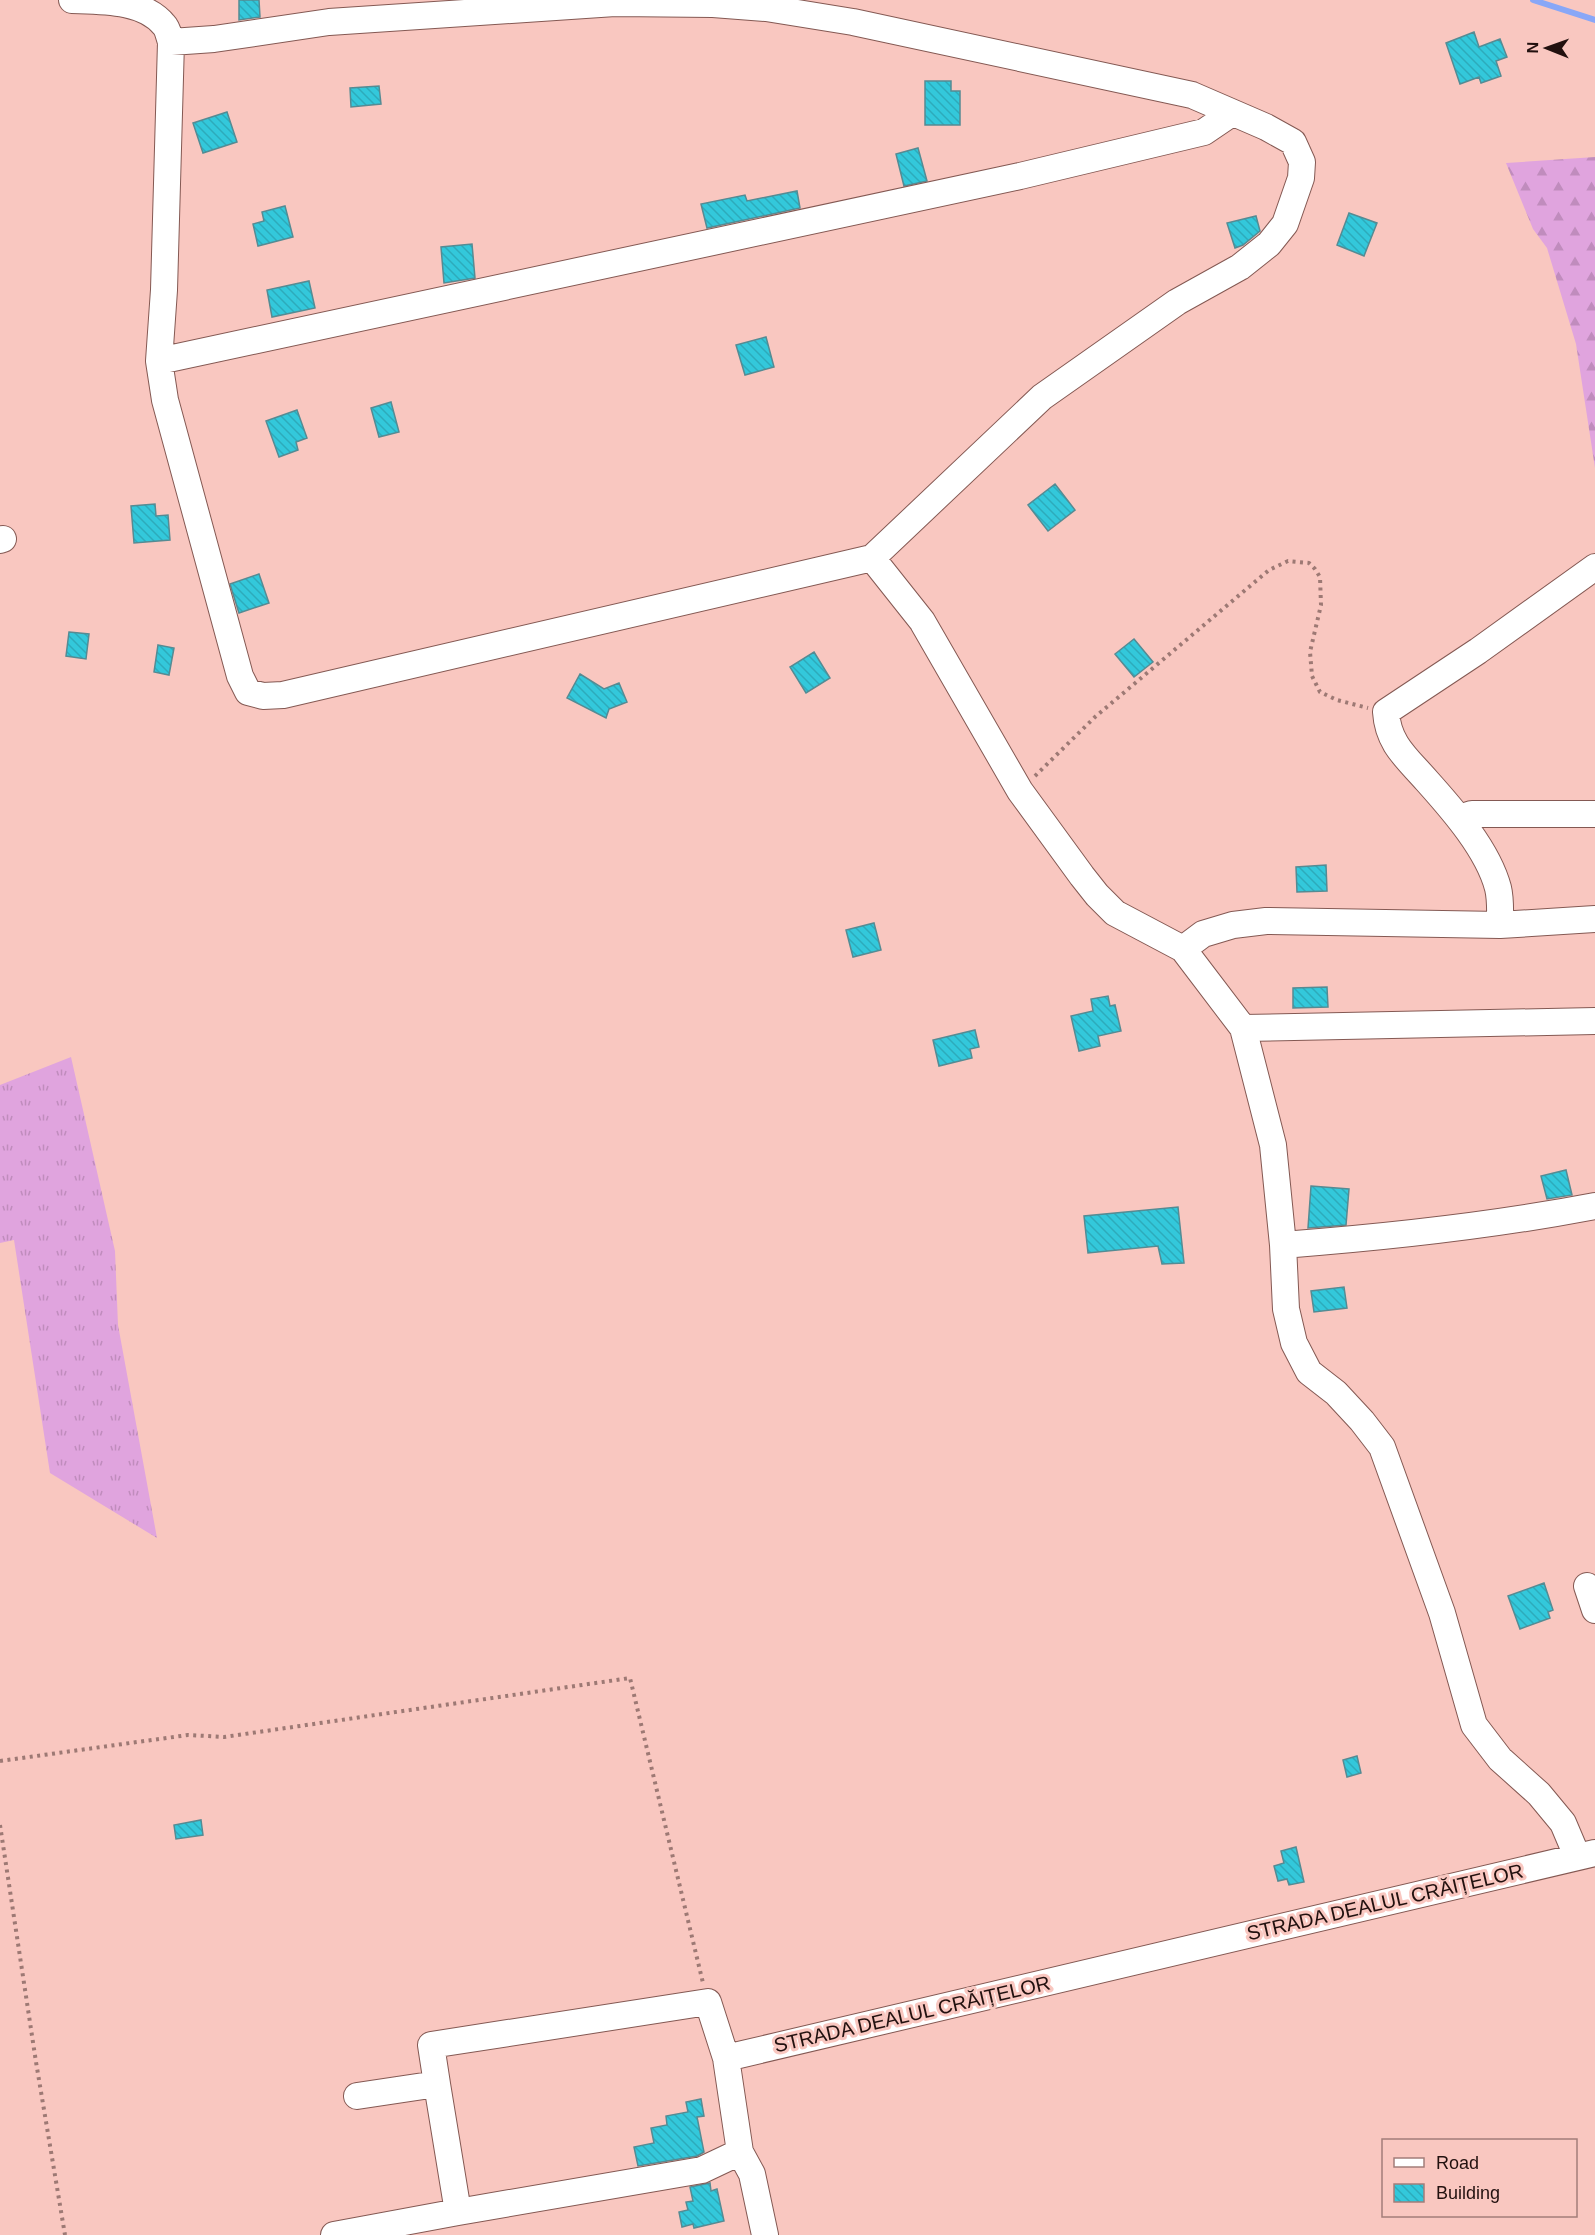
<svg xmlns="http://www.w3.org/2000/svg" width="1595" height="2235" viewBox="0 0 1595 2235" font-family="Arial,sans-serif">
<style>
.grass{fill:url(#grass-tufts)}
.forest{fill:url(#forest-firs)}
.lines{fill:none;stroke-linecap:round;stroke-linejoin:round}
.stream{stroke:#89a7f7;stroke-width:6}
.building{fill:url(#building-back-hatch);stroke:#558b93;stroke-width:1.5}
.minor-casing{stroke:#845953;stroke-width:28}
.path{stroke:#9d7974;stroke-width:4;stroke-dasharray:3 4.5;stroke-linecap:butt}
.minor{stroke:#fff;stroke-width:26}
.labels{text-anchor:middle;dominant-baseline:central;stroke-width:6;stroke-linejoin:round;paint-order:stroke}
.street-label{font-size:20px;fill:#22110f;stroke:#f9c7c0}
</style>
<defs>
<pattern id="grass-tufts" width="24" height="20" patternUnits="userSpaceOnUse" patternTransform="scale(1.5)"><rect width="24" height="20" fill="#e0a4de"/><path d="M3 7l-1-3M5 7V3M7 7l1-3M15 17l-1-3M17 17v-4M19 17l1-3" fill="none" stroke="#c08cbd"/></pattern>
<pattern id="forest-firs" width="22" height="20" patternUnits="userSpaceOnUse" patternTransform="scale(1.5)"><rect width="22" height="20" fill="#e0a4de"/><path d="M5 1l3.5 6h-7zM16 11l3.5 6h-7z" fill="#c08cbd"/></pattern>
<pattern id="building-back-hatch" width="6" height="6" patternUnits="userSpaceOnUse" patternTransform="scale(1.5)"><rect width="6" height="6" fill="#33c8db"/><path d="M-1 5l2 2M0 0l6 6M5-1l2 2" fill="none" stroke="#2dabbb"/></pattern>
</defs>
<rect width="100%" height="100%" fill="#f9c7c0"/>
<path class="grass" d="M71,1057L115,1251L118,1325L157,1538L50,1473L14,1240L0,1243V1085Z"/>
<path class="forest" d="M1595,157V468L1576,344L1547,248L1533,229L1506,163Z"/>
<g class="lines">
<path class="stream" d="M1533,0L1595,20"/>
</g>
<path class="building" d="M239,0H259L260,17L239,20Z
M1474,32L1479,47L1500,39L1507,57L1496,61L1501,76L1481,83L1479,77L1460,84L1446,43Z
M925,81H951V91H960V125H925Z
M379,86L381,104L351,107L350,88Z
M227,112L237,142L203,153L193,123Z
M918,148L927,181L904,186L896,154Z
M797,191L800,208L707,228L701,204L745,195L747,201Z
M285,206L293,237L258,246L253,224L264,221L262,212Z
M1349,213L1377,223L1364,256L1337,245Z
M1256,216L1260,231L1243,245L1235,248L1227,223Z
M472,244L475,278L444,283L441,247Z
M309,281L315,308L272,317L267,290Z
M766,337L774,367L745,375L736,345Z
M391,402L399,432L379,437L371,408Z
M297,410L307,438L296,442L298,450L279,457L266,421Z
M1055,484L1075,510L1048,531L1028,505Z
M155,504L156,516L168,515L170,540L134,543L131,506Z
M259,574L269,603L239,613L230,584Z
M69,632L89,634L86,659L66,656Z
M1134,639L1153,662L1134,677L1115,654Z
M158,645L174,648L169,675L154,672Z
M814,652L830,678L806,693L790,667Z
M580,674L604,689L619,683L627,702L609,709L606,718L567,698Z
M1326,865L1327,891L1297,892L1296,867Z
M874,923L881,950L853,957L846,930Z
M1327,987L1328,1007L1293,1008V988Z
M1108,996L1110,1006L1115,1005L1121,1031L1098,1036L1100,1046L1079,1051L1071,1016L1093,1011L1091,999Z
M975,1030L979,1047L970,1049L972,1058L939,1066L933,1040Z
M1566,1170L1572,1195L1547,1199L1541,1176Z
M1311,1186L1349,1189L1346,1225L1308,1228Z
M1178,1207L1184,1263L1162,1264L1158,1246L1088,1253L1084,1216Z
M1344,1287L1347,1308L1314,1312L1311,1291Z
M1544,1583L1553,1610L1548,1612L1550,1618L1520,1629L1508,1596Z
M1357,1756L1361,1773L1347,1777L1343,1760Z
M201,1820L203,1835L176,1839L174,1825Z
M1296,1847L1304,1882L1289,1885L1287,1879L1278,1881L1274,1866L1284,1863L1281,1851Z
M701,2099L704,2116L697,2117L704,2152L697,2156L638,2166L634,2147L654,2143L651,2128L667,2125L666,2116L688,2112L686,2102Z
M710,2183L711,2191L717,2189L724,2221L694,2228L693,2224L682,2227L679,2212L688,2210L686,2202L693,2201L690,2187Z"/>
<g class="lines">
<g class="minor-casing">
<path id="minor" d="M72,0C102,1 144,0 164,25C168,29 169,37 171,42L164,290L159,361L165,400L240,676L248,692L263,696L283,695L872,558L922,621L1020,791L1082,876L1097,895L1115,913L1183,949
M171,42L214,39L329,22L615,3L713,4L766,8L853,22L1192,95L1266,127L1293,142L1302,162L1301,178L1285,224L1269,244L1240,267L1177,302L1042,397L872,558
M159,361L1020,176L1204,132L1232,113
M0,540L3,539
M1459,818L1472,814H1595
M1500,925L1595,919
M1243,1028L1595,1021
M1283,1245C1388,1237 1491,1226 1595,1206
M1587,1586L1595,1610
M1577,1856L1563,1823L1539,1794L1500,1759L1474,1725L1442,1613L1382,1447L1362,1421L1336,1393L1309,1372L1294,1343L1286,1309L1283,1245L1273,1145L1243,1028L1183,949L1203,934L1233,925L1266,921L1500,925C1500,913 1501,900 1498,888C1488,850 1453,810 1427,781C1407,758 1388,744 1386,712L1478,651L1595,567
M437,2084L458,2212
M357,2096L437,2084L431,2045L708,2002L726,2058
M334,2235L458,2212L702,2170L740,2152
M765,2235L752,2174L740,2152L726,2058L1595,1853"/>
</g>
<path class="path" d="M1035,776L1095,717L1269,570L1288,561L1309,563L1315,569L1320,577L1321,605L1310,652L1312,676L1320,692L1337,700L1368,708
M0,1761L188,1735L224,1737L630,1678L703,1983
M0,1825L36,2062L65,2235"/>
<use href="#minor" class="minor"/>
</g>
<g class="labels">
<g class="street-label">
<text transform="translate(1385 1902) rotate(-13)">STRADA DEALUL CRĂIȚELOR</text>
<text transform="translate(912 2014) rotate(-13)">STRADA DEALUL CRĂIȚELOR</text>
</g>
</g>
<rect x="1382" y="2139" width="195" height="78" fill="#f9c7c0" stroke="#a37e79" stroke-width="1.5"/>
<rect x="1394" y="2158" width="30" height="9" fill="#ffffff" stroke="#a37e79" stroke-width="1.5"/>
<text x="1436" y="2169" font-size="18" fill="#22110f">Road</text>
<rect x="1394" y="2184" width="30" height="18" fill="url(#building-back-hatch)" stroke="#a37e79" stroke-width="1.5"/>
<text x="1436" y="2199" font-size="18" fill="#22110f">Building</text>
<g transform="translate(1547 48) rotate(271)" stroke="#f9c7c0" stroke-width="4.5" paint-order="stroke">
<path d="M0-4.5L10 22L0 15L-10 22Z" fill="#22110f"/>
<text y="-9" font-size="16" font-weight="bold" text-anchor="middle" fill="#22110f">N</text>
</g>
</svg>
